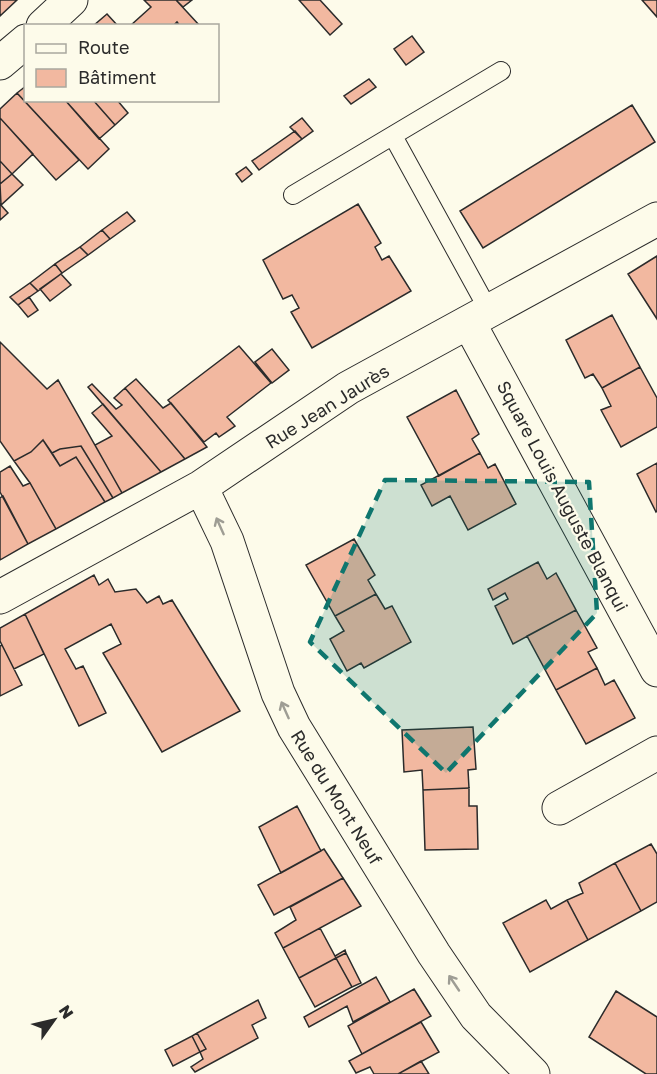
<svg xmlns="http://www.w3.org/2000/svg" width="657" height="1074" viewBox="0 0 657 1074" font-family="'Golos Text',sans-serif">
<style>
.building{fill:#f2b8a0;stroke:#2b2b2b;stroke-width:1.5}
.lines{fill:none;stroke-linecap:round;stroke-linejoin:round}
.lane-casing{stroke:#2b2b2b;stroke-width:20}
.street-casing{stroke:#2b2b2b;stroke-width:35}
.lane{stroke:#fdfbea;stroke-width:18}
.street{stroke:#fdfbea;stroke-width:33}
.oneway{stroke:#9e9d94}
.marked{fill:#0f766e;fill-opacity:0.2;stroke:#0f766e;stroke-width:4.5;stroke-dasharray:12 8;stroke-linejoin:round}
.labels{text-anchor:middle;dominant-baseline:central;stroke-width:4.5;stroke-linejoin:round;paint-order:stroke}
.street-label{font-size:18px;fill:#2b2b2b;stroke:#fdfbea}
</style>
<rect width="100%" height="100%" fill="#fdfbea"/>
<path class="building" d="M0,0H17L0,16Z
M144,0H176L200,26H180L177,22L173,26H130L151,7Z
M176,0H192L183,7Z
M299,0H320L342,24L330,35Z
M642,0H657V17Z
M107,14L118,26H93Z
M412,36L424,52L406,65L394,49Z
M369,79L376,87L351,104L344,96Z
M26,86V100H65L109,149L88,169L17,93Z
M17,93L79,160L56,180L0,118V109Z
M65,100H93L115,125L99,139Z
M93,100H117L128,113L115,125Z
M632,105L655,142L483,248L460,211Z
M0,118L33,154L12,174L0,161Z
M302,118L313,131L302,139L290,127Z
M295,131L302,139L259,170L252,161Z
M0,161L12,174L0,184Z
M246,167L252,174L242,182L236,174Z
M12,174L23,185L1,205L0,184Z
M0,204L8,213L0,220Z
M358,204L381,243L375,247L382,260L389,256L411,291L312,348L291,312L299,308L292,295L283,299L263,260Z
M127,212L135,221L110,239L102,230Z
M102,230L110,239L88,255L80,247Z
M80,247L88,255L62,273L55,264Z
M657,256V319L628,274Z
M55,264L62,273L38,291L30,283Z
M61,274L71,285L50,301L40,289Z
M30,283L38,291L18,305L10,297Z
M29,297L38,310L28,317L18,305Z
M612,315L640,367L602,388L593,374L585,378L566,340Z
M0,342L47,389L58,380L122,493L113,498L81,446L60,449L52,453L43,440L31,452L14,461L0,441Z
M239,346L271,383L227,417L235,426L219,437L216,433L204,442L168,400Z
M272,349L289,370L272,383L255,362Z
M640,367L657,398V427L621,447L601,410L611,406L602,388Z
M136,379L163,408L171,403L207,447L185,459L125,388Z
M92,384L116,409L122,405L114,398L125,388L185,459L161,472L88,387Z
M456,390L479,434L472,439L480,453L439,476L407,417Z
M103,404L161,472L122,493L95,445L112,436L92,413Z
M43,440L60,466L76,457L105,502L56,529L30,483L14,461L31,452Z
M81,446L113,498L105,502L76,457L60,466L52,453L60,449Z
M480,453L488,468L495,464L516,504L468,530L450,496L432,506L421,485Z
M657,463V511L656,512L637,474Z
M10,466L23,486L30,483L56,529L28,544L0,492V472Z
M3,496L28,544L0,560V498Z
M354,539L375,575L368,580L376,594L335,616L306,565Z
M538,562L547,579L556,573L576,610L513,644L495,606L508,599L505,593L493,600L488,589Z
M94,575L99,585L108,579L115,592L136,589L147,603L159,596L163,604L172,600L240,711L162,752L103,653L121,644L111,624L65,649L76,669L83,666L106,713L79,726L25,614Z
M376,594L385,609L392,606L411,642L364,668L361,663L347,671L330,639L344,631L335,616Z
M576,610L597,648L588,652L597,668L556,690L527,636Z
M25,614L44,654L14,669L0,641V628Z
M2,645L22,685L0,696V646Z
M597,668L605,685L614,680L635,718L586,744L556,690Z
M473,727L476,769L468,770L469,788L423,790L422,770L404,772L402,730Z
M469,788V806H477L478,849L425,850L423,790Z
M297,806L321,851L281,873L259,827Z
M651,844L657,854V902L641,911L615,863Z
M324,849L343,878L274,915L258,885Z
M615,863L641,911L588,940L567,900L583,893L579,883Z
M343,878L361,906L283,948L275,933L296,920L290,907Z
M546,900L551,909L567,900L588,940L530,972L503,923Z
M320,928L336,958L299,978L283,948Z
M345,950L346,953L336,958L335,956Z
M346,953L361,983L352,987L336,958Z
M336,958L352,987L315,1007L299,978Z
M376,977L390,1002L353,1022L347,1006L309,1027L304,1017Z
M414,989L431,1016L362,1054L348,1026Z
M616,991L657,1017V1074H646L589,1037Z
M258,1000L266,1018L252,1025L258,1038L195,1072L191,1067L203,1059L200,1052L206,1049L197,1033Z
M421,1022L439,1052L398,1074H374L370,1067L356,1073L349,1061Z
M197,1033L206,1049L200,1052L192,1036Z
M192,1036L200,1052L173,1066L165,1050Z
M421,1061L429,1074H398Z"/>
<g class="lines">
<g class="lane-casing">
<path id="lane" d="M393,136L489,311
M293,195L501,71"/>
</g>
<g class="street-casing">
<path id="street" d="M43,26L71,0
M0,63L26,41
M469,323L657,670
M201,487L227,541L278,693L294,727L434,954L476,1016L533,1074
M0,597L201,487L348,388L657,219
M559,808L657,753"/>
</g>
<use href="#lane" class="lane"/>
<use href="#street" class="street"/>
</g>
<defs><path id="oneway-shaft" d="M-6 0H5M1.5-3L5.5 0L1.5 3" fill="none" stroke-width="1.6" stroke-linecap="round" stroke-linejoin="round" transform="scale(1.5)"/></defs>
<g class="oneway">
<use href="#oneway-shaft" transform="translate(220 526) rotate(-114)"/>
<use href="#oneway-shaft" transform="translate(285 710) rotate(-114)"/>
<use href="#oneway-shaft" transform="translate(454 983) rotate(-124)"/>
</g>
<path class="marked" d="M385,480L589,482L597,613L446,773L310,642Z"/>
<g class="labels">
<g class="street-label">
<text transform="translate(327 406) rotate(-32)">Rue Jean Jaurès</text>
<text transform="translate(563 496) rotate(62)">Square Louis Auguste Blanqui</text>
<text transform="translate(337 797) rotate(58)">Rue du Mont Neuf</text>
</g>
</g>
<rect x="24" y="24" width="195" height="78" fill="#fdfbea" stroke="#a9a89e" stroke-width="1.5"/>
<rect x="36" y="44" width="30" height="9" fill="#fdfbea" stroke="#a9a89e" stroke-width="1.5"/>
<text x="78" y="54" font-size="18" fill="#2b2b2b">Route</text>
<rect x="36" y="69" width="30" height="18" fill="#f2b8a0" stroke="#a9a89e" stroke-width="1.5"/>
<text x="78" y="84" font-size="18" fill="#2b2b2b">Bâtiment</text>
<g transform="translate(54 1020) rotate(56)" stroke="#fdfbea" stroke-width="4.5" paint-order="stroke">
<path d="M0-4.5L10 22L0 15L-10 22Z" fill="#2b2b2b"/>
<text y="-9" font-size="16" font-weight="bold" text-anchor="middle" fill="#2b2b2b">N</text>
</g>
</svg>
